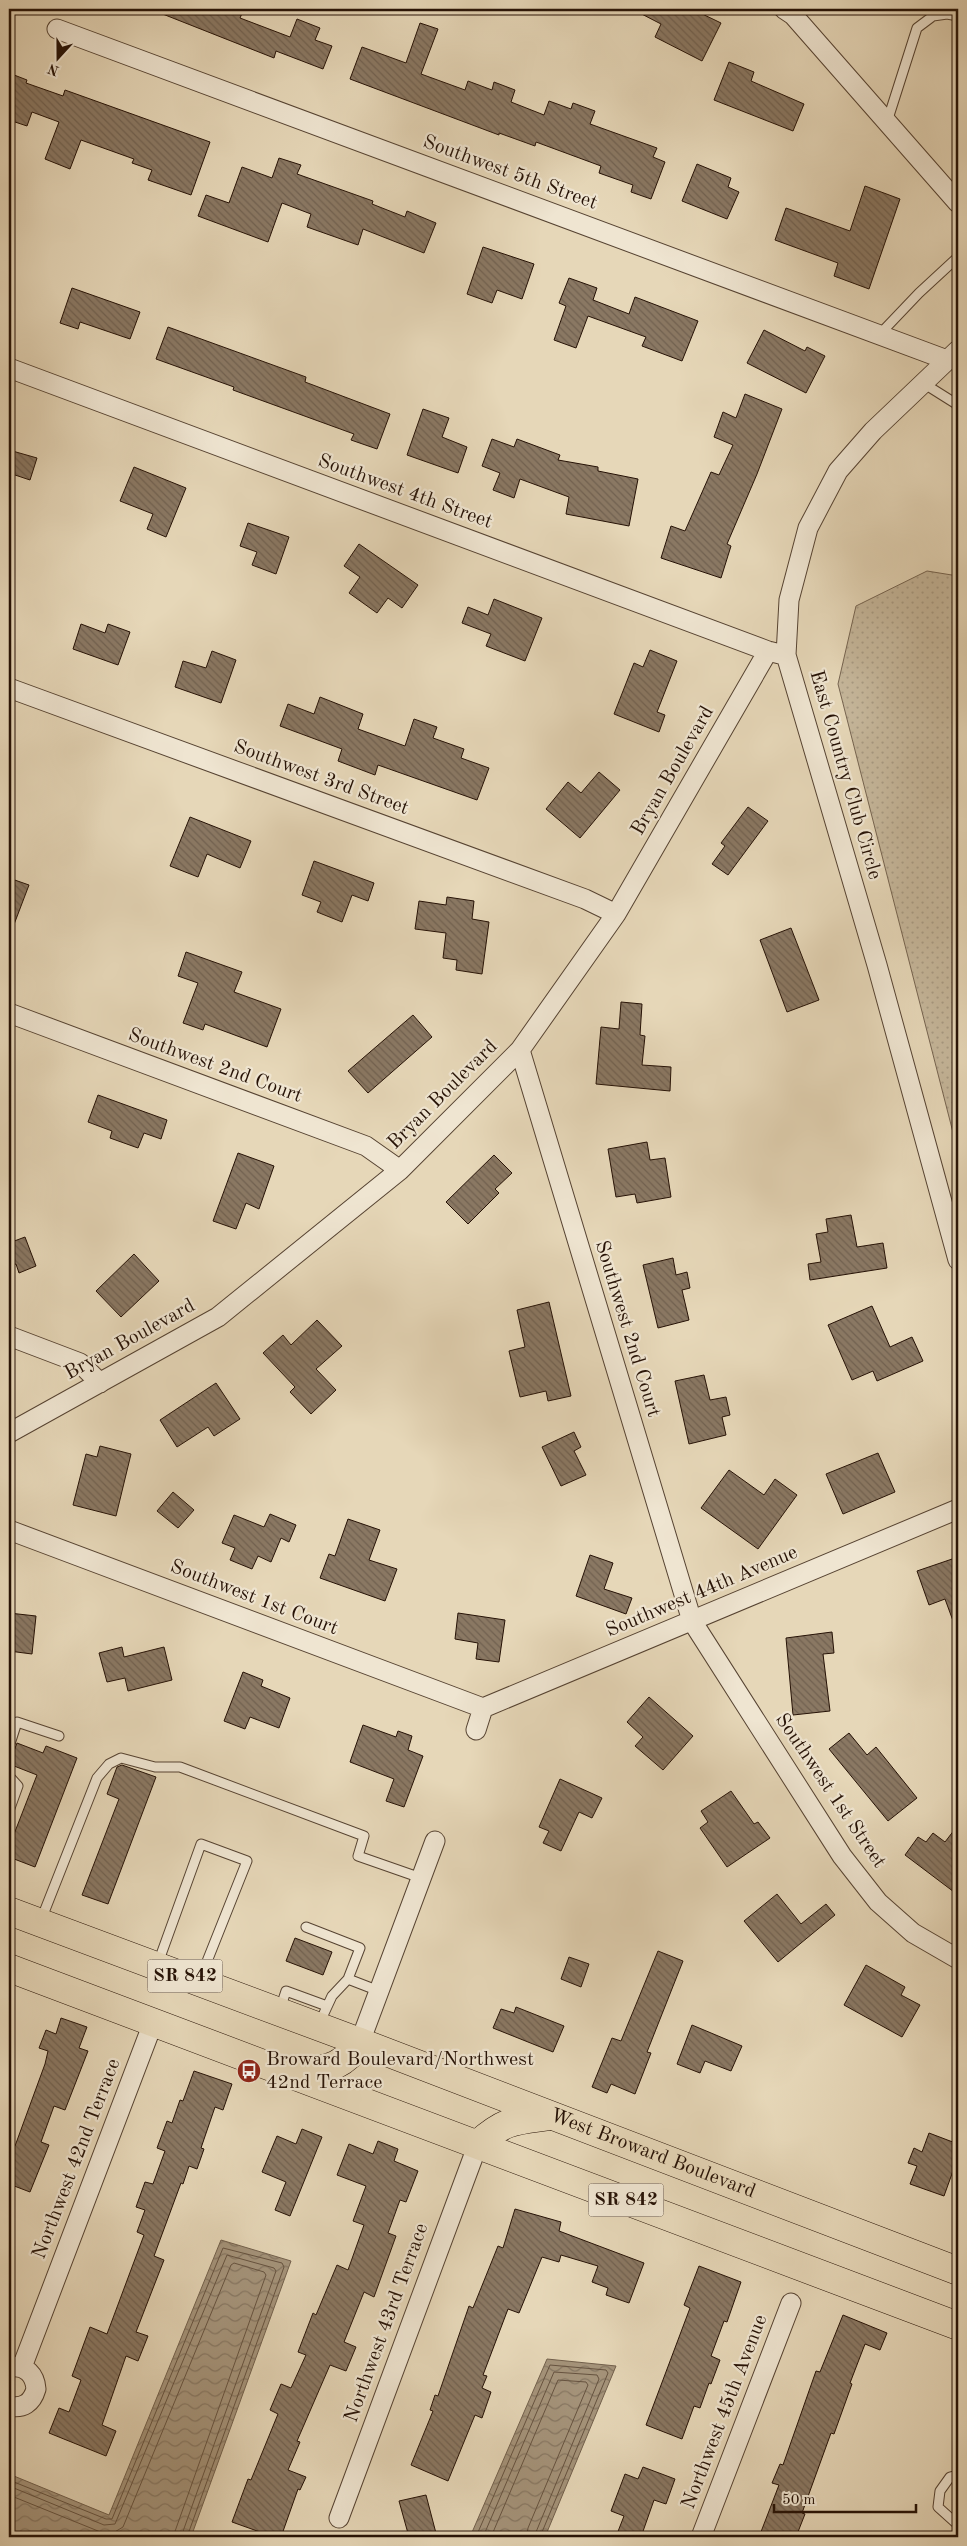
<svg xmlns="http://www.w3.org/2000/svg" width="967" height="2546" viewBox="0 0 967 2546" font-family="'Old Standard TT',serif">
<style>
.grass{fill:url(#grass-dots);stroke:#766450}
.water{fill:url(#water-waves);stroke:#72604c}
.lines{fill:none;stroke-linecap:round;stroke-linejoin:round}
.shore{stroke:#665340;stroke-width:1}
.building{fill:url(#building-back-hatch);stroke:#261206}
.lane-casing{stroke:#564332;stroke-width:11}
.street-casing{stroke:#564332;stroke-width:21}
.primary-casing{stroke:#261206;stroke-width:29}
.lane{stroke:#efe5d1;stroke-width:9}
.street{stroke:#efe5d1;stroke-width:19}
.primary{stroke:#e6d7b8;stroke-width:28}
.labels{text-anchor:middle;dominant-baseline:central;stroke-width:4.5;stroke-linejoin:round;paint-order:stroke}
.shield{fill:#efe5d1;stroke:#625143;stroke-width:1}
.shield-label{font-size:19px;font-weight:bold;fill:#261206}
.street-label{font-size:20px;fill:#261206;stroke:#efe5d1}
.poi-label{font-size:20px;fill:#261206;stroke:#efe5d1;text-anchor:start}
</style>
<defs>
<pattern id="grass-dots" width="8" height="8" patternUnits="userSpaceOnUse" patternTransform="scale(1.25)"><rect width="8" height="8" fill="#c5b69a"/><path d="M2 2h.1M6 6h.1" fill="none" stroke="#a99b83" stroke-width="1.8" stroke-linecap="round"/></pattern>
<pattern id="water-waves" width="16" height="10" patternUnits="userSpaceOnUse" patternTransform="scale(1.25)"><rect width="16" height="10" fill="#a5947b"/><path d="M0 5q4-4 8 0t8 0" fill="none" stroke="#867763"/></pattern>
<pattern id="building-back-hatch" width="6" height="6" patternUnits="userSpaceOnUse" patternTransform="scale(1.25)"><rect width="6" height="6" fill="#8a7863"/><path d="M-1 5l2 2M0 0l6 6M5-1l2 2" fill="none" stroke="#716150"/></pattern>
</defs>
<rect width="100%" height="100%" fill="#e6d7b8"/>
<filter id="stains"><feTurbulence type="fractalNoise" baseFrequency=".004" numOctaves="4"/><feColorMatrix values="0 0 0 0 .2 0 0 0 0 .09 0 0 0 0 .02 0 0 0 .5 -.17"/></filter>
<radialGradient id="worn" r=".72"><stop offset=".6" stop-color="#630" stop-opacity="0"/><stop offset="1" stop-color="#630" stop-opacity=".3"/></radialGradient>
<path class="grass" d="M927,571L958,576V1152L838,684L856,606Z"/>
<path class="water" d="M221,2240L291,2261L191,2537H9V2474L109,2515Z
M547,2359L616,2366L545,2537H470Z"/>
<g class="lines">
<path class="shore" d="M9,2480L106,2519H112L223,2248L282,2263L284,2267L187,2537
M9,2486L104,2525L115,2524L227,2255L274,2268L276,2271L181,2537
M9,2495L103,2533H113L123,2527L231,2265L234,2263L264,2272L266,2275L173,2537
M476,2537L550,2365L606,2370L608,2373L540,2537
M483,2537L554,2372L597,2375L599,2379L534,2537
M491,2537L558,2380L586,2382L588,2385L528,2528L526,2537"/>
</g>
<path class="building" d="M150,9H244L240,18L290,37L297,19L320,28L315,40L332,46L323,69L276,51L274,58Z
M632,9H692L721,23L702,61L655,37L661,24Z
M420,23L438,29L421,74L465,90L468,81L492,90L494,82L515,90L511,102L544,115L549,101L571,109L573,103L595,111L590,124L657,148L653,157L665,162L651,199L631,192L633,185L599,173L601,166L536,142L535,146L499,133V135L350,79L362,47L406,63Z
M729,62L754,72L751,81L804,104L793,131L714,100Z
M9,73L27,80L26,83L63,96L65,90L210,142L191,195L148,180L152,170L132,163L134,159L81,140L70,169L45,159L59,122L32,112L27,126L9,120Z
M279,158L301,165L297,174L373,201L372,204L405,217L407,211L436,223L424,253L363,229L358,245L307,227L311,214L282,203L268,242L198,216L206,195L229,203L242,167L272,178Z
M697,164L731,178L728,187L739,192L727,219L682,201Z
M865,186L900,199L869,289L834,276L838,263L775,240L786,208L850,231Z
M483,247L534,264L522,299L497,290L492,303L467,294Z
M569,278L597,288L593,300L629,314L635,297L698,321L682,361L642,346L646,337L588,316L576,348L554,340L566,306L559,303Z
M72,288L140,312L130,339L80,322L78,329L60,323Z
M168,327L306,377L305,382L390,414L377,449L351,440L354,434L233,390L234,387L156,359Z
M764,330L805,351L807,347L825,356L806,393L747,363Z
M745,394L782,409L757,474L727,544L731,546L721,578L661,558L671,526L685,531L711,472L719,475L733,445L714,437L723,412L736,418Z
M423,409L449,418L442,437L467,447L458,473L407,455Z
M492,439L514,447L517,439L560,455L558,460L598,467V471L638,479L629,526L566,514L569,497L520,479L514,498L493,490L500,473L482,466Z
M9,450L37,458L30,480L9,473Z
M134,467L186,488L166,537L147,529L153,514L120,501Z
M248,523L289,537L276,574L252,565L257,552L240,546Z
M359,544L418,585L402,608L388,598L377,613L349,593L360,577L344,566Z
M494,599L542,618L525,661L486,646L491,634L462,623L468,607L488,615Z
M81,624L105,633L108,624L130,632L118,665L73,649Z
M650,650L677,661L657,712L665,715L659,732L614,714L634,663L643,667Z
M212,651L236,660L221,703L175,687L183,661L206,668Z
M320,697L363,714L358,729L405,746L414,719L437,727L433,738L464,749L461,758L489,768L477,800L378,765L375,775L338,761L342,749L280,726L288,704L314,714Z
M599,772L620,790L580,838L546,809L568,782L581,793Z
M748,807L768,821L728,875L712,864L725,846L721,843Z
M190,817L251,841L240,868L207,854L198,877L170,866Z
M314,861L374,883L368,901L352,895L342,922L317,912L321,902L302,895Z
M9,878L29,885L10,935L9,934Z
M447,897L474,901L472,919L489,922L482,974L456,970L457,960L443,958L446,933L415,929L419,901L446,905Z
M791,928L819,1000L787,1012L760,940Z
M186,952L242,972L234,992L281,1009L267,1047L205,1024L203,1030L183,1023L198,983L178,976Z
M621,1002L642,1004L640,1035L645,1036L642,1065L671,1067L670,1091L596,1084L601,1027L619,1029Z
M413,1015L432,1037L368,1093L348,1071Z
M98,1095L167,1120L161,1139L144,1133L138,1148L110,1138L112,1131L88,1122Z
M647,1142L650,1160L665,1158L671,1197L637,1203L635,1194L616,1197L608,1149Z
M238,1153L274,1166L259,1209L246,1203L236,1229L213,1221Z
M494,1155L512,1173L495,1189L499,1193L468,1224L446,1202Z
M851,1215L857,1247L883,1243L887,1268L810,1280L808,1264L821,1262L816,1234L828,1232L826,1219Z
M25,1237L36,1266L19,1273L16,1264L9,1266V1243Z
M134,1254L159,1281L121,1317L96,1291Z
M673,1258L676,1275L687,1272L690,1288L682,1290L689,1320L658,1328L643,1265Z
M549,1302L571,1396L548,1401L546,1391L520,1397L509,1351L525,1347L517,1310Z
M872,1306L890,1347L912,1337L923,1361L877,1381L873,1371L852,1380L828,1325Z
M317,1320L342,1346L316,1369L336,1390L311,1414L290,1392L295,1387L263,1353L283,1335L291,1345Z
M704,1375L710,1400L726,1397L730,1415L722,1417L726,1435L689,1444L675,1381Z
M216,1383L240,1419L214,1436L208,1427L177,1447L160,1420Z
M574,1432L581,1447L574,1451L586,1475L561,1486L542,1447Z
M100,1446L131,1454L116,1516L73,1505L86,1454L97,1457Z
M878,1453L895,1492L843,1514L826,1474Z
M729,1470L764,1495L775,1479L797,1495L758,1549L701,1508Z
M173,1492L194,1510L178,1528L157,1511Z
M270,1514L296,1525L289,1542L281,1538L271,1562L258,1556L252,1569L230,1560L235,1548L222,1543L234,1515L264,1527Z
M348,1519L380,1530L369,1560L397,1569L385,1601L320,1578L329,1554L335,1556Z
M590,1555L613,1563L604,1589L632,1598L626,1614L576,1596Z
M958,1557V1629H956L945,1599L929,1605L917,1571Z
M9,1613L36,1616L32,1654L9,1651Z
M458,1613L505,1620L499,1662L476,1659L478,1643L455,1639Z
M832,1632L834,1653L823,1654L830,1711L793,1715L786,1638Z
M122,1647L124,1657L164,1647L172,1680L128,1691L125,1678L107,1682L99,1653Z
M243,1672L263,1680L261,1686L290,1698L279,1728L250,1717L245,1729L224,1721Z
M649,1697L693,1736L663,1770L635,1746L643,1737L627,1722Z
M363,1725L396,1737L398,1731L412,1736L408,1750L423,1756L404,1807L386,1801L394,1779L350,1762Z
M849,1733L867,1755L876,1747L917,1798L888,1821L829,1749Z
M17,1743L43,1753L46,1746L77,1758L35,1867L9,1857V1847L37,1775L9,1764Z
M122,1765L156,1777L108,1904L82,1895L119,1799L107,1794L117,1767Z
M560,1779L602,1798L592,1818L579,1812L561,1851L543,1843L549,1831L539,1827Z
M731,1791L754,1824L758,1822L770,1838L727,1867L700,1828L708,1822L701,1811Z
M958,1825V1895L905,1855L918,1837L926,1842L933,1833L945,1842Z
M777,1894L801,1924L826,1904L835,1915L778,1962L744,1921Z
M295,1938L332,1952L323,1975L286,1961Z
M658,1951L683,1961L647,2052L651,2053L635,2094L611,2084L607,2093L592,2087L612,2038L621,2041Z
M569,1957L589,1964L581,1987L561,1979Z
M866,1965L905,1987L901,1995L920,2005L902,2037L844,2005Z
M516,2007L564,2026L553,2052L493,2028L501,2009L514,2013Z
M61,2018L87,2027L79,2048L88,2051L65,2110L54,2106L41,2142L49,2145L30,2192L9,2184V2143L15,2146L45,2064L48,2051L39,2048L46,2030L56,2034Z
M692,2025L742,2046L731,2071L705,2061L700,2073L677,2064Z
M194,2071L232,2084L223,2110L215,2107L201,2148L204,2149L197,2169L189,2166L183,2184L181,2183L154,2256L164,2260L136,2332L148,2336L138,2361L126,2356L102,2425L116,2431L106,2456L49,2433L59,2408L69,2412L81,2380L72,2376L90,2327L107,2334L144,2235L137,2232L145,2210L136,2207L145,2182L153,2184L165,2151L157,2148L167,2121L172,2123L180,2100L183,2101Z
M302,2129L322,2137L290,2216L275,2210L286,2182L262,2172L277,2136L296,2144Z
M929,2133L958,2144V2157L944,2196L910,2184L917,2166L908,2163L914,2148L922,2152Z
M378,2141L398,2149L394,2161L418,2171L406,2202L400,2200L388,2233L396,2236L374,2297L364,2292L344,2342L356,2347L346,2371L330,2365L297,2441L300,2442L288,2470L306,2477L300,2490L298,2489L281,2537H274L232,2522L248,2479L251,2480L278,2414L270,2410L281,2384L291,2388L306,2355L298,2352L313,2313L316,2315L337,2265L348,2270L364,2225L353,2221L366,2186L337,2175L349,2144L373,2154Z
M515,2209L561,2222L559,2231L644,2263L629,2303L606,2295L608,2288L592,2282L598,2266L561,2255L559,2262L542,2257L519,2313L508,2309L483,2375L487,2376L482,2388L491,2392L482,2418L475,2415L448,2481L411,2465L433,2411L430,2410L435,2395L438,2396L469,2306L473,2308L498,2246L503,2248Z
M699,2266L741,2282L727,2322L724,2321L711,2356L720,2360L711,2384L709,2383L700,2408L694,2406L682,2439L646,2425L690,2308L684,2305Z
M843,2315L887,2333L880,2350L865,2344L850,2383L852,2384L834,2434L831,2433L802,2513L805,2514L796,2537H759L779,2485L772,2483L780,2464L783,2465L816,2371L820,2372Z
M643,2467L675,2479L666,2504L654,2500L641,2537H625L617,2534L624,2516L611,2511L625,2474L638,2479Z
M426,2495L437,2537H409L399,2501Z"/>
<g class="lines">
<g class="lane-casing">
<path id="lane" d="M887,122L917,28L933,16L947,14L958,16
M879,335L919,293L958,257
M923,383L958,405
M9,1747L17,1722L59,1736
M9,1776L18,1786L9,1811
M41,1920L97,1778L109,1764L121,1758L155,1767H180L364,1836L358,1856L421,1878
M306,1927L360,1948L348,1979
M158,1963L201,1844L247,1861L200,1979
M280,2009L286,1991L327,2006
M319,2024L332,1996L348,1979L379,1991
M958,2475L950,2477L940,2491L938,2507L958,2525"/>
</g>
<g class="street-casing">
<path id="street" d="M784,9L793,15L958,203
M57,29L947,360
M958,350L873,431L838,471L808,528L789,600L786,655L877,965L958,1260
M9,368L768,651L780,654
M9,688L585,899L616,914
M9,1013L366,1146L400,1170
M520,1050L692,1621L842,1856L878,1902L913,1933L958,1959
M9,1336L80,1363L100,1383
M9,1433L218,1317L400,1170L520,1050L616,914L768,651
M9,1530L483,1708
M476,1730L483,1708L958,1509
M360,2042L435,1841
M22,2367L153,2023
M9,2406C23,2409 32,2403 36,2389C35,2375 26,2365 11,2367
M339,2518L478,2144
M701,2537L791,2303"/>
</g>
<g class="primary-casing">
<g id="primary">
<path id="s1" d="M9,1911L360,2042L958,2271"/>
<path d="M9,1968L958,2326"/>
<path d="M294,2075C323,2069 343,2069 360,2042"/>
<path d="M478,2144C506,2119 515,2121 551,2116"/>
</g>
</g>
<use href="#lane" class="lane"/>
<use href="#street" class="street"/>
<use href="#primary" class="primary"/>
</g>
<defs>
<g id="bus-disc" transform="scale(1.25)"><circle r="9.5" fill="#8f2418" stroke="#efe5d1"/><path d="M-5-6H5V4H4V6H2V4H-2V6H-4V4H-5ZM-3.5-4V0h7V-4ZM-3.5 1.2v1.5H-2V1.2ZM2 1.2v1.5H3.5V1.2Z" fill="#fff"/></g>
</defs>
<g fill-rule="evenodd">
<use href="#bus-disc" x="249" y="2071"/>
</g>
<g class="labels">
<g class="shield">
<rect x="147.5" y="1959.5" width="75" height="33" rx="4"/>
<rect x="588.5" y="2183.5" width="75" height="33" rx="4"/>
</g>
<g class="shield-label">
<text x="185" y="1976">SR 842</text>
<text x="626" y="2200">SR 842</text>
</g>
<g class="street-label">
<text transform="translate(510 173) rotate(20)">Southwest 5th Street</text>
<text transform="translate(405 492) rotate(20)">Southwest 4th Street</text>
<text transform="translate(673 771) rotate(-60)">Bryan Boulevard</text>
<text transform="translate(845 775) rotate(74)">East Country Club Circle</text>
<text transform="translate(321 778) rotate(20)">Southwest 3rd Street</text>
<text transform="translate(215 1066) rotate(20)">Southwest 2nd Court</text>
<text transform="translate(443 1095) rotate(-45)">Bryan Boulevard</text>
<text transform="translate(627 1329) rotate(73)">Southwest 2nd Court</text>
<text transform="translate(130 1340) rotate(-29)">Bryan Boulevard</text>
<text transform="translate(702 1592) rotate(-23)">Southwest 44th Avenue</text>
<text transform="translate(254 1598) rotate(21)">Southwest 1st Court</text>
<text transform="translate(830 1791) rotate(56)">Southwest 1st Street</text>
<text stroke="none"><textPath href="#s1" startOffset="688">West Broward Boulevard</textPath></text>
<text transform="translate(77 2159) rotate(-69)">Northwest 42nd Terrace</text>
<text transform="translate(387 2323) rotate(-70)">Northwest 43rd Terrace</text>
<text transform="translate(725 2412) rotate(-69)">Northwest 45th Avenue</text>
</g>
<g class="poi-label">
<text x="266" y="2060">Broward Boulevard/Northwest<tspan x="266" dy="23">42nd Terrace</tspan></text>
</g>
</g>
<rect width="967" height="2546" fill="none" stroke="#e6d7b8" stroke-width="30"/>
<rect x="10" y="10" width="947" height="2526" fill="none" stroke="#261206" stroke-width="2.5"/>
<rect x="15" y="15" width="937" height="2516" fill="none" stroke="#261206"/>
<g transform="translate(58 58) rotate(201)" stroke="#efe5d1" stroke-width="4" paint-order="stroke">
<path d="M0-4L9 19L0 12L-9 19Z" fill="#261206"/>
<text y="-8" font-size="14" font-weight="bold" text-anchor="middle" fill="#261206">N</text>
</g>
<path d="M774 2504v8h142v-8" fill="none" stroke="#261206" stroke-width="2.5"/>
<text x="782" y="2504" font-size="15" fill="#261206" stroke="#efe5d1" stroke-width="4" paint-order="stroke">50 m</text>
<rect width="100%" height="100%" filter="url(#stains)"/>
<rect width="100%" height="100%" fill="url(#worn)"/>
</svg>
